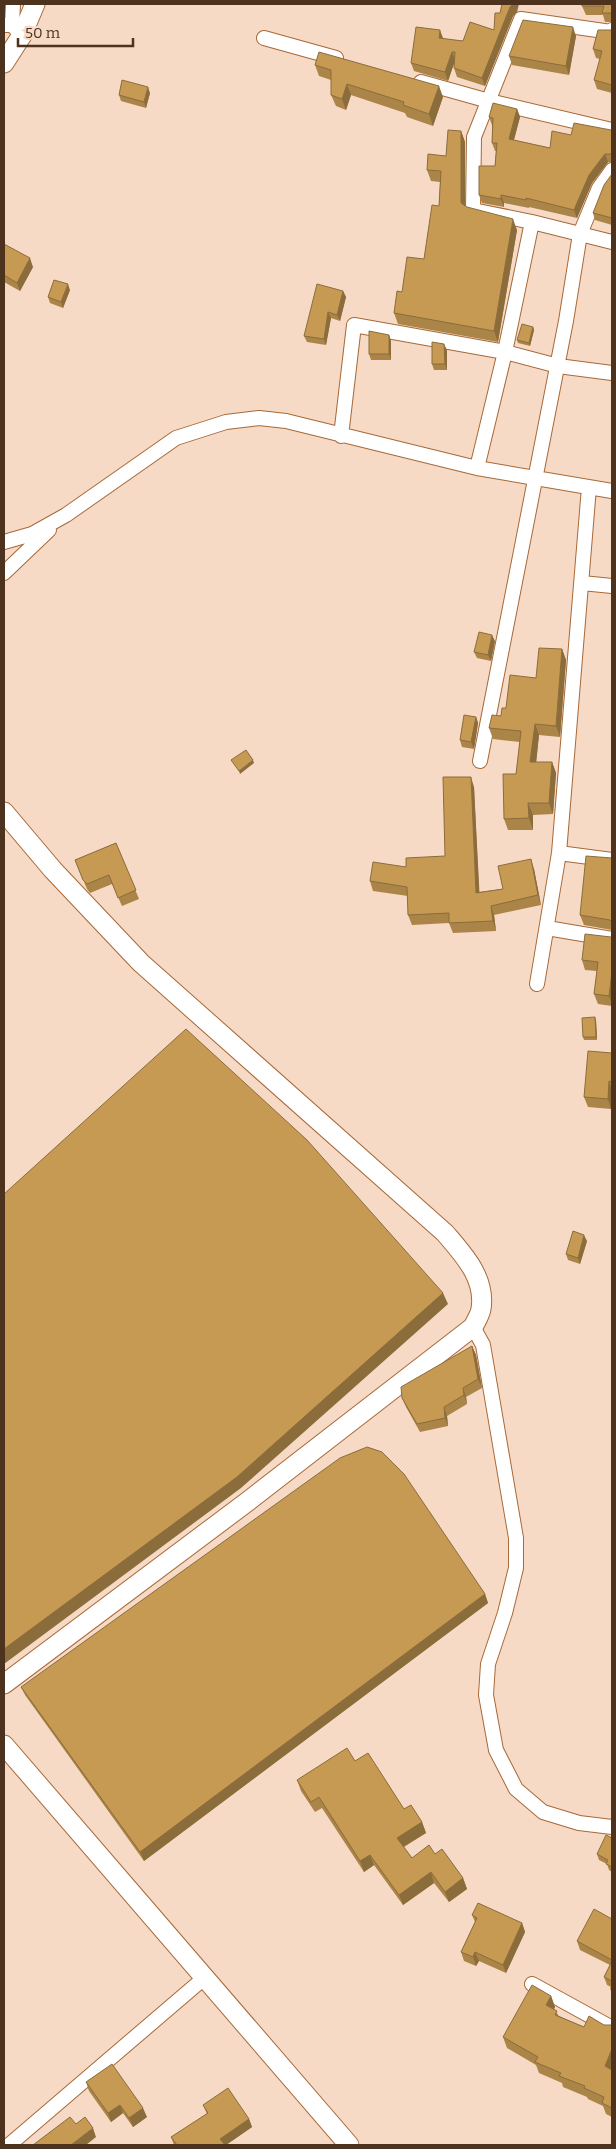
<svg xmlns="http://www.w3.org/2000/svg" width="616" height="2149" viewBox="0 0 616 2149" font-family="Bitter,serif">
<style>
.lines{fill:none;stroke-linecap:round;stroke-linejoin:round}
.street-casing{stroke:#a76937;stroke-width:16}
.secondary-casing{stroke:#a76937;stroke-width:21}
.street{stroke:#fff;stroke-width:14}
.secondary{stroke:#fff;stroke-width:19}
.wall{fill:#ab8448}
.shaded-wall{fill:#8b6c3b}
.building{fill:#c79a54;stroke:#8b6c3b}
</style>
<rect width="100%" height="100%" fill="#f7dac6"/>
<g class="lines">
<g class="street-casing">
<path id="street" d="M4,25H12L22,35
M12,25L13,4
M612,30L611,32L521,19L474,137L473,210L532,222L612,242
M264,38L336,58
M421,82L489,101L612,130
M341,436L354,325L505,352L558,366L612,373
M477,468L505,352L532,222
M4,542L32,534L66,515L176,438L226,422L259,418L286,421L477,468L612,491
M4,573L49,530
M582,583L612,586
M480,761L566,321L580,234L599,188L612,170
M559,853L612,860
M547,928L612,939
M537,984L559,853L589,487
M473,1327L483,1345L516,1538V1568L505,1613L488,1664L486,1695L496,1750L516,1789L543,1812L579,1823L612,1827
M532,1984L612,2028
M9,2145L203,1979"/>
</g>
<g class="secondary-casing">
<path id="secondary" d="M4,63L22,35L35,4
M4,812L53,870L141,963L445,1233C463,1254 486,1278 481,1309C480,1315 476,1321 473,1327L247,1502L4,1684
M4,1745L349,2145"/>
</g>
<use href="#street" class="street"/>
<use href="#secondary" class="secondary"/>
</g>
<path class="wall" d="M612,4V22H605L603,15H586L582,6Z
M517,12L513,16L485,86L457,77L454,68V64L448,81L414,71L411,63L443,39L463,41L494,30L500,13Z
M612,30V93L597,89L594,80L600,59L596,58L593,49Z
M576,36L569,75L512,65L509,56Z
M315,65L443,97L433,126L407,117L405,113L351,95L346,110L336,106L331,95V80L319,76Z
M150,93L146,108L121,101L119,95Z
M517,109L520,117L514,140L550,148L571,135L612,130V163L608,162L592,183L577,218L529,207V208L504,203V207L482,203L479,195L495,166L496,151H495L492,143V125L489,117Z
M461,131L465,142V206L517,230L498,342L398,324L394,313L402,292L424,259L439,206L440,182L431,181L427,170L446,156Z
M612,174V225L595,220L593,213Z
M4,244L33,267L20,291L4,282Z
M70,290L63,308L50,303L48,297Z
M343,291L346,297L340,321L331,318L326,345L307,342L304,336Z
M533,327L534,330L530,346L518,343L517,340Z
M389,335L391,341V360H371L369,354Z
M447,350V370H434L432,364Z
M495,641L491,661L477,658L474,652Z
M562,649L566,660L560,737L539,735L536,762H552L556,773L553,814L533,815V830H508L504,819L516,774L520,742L493,739L489,728L501,716L506,708L536,678Z
M476,717L478,723L474,749L462,747L460,740Z
M474,787L479,892L503,889L534,869L541,905L494,915L496,931L453,933L449,923L412,925L408,915V896L373,891L370,881L445,856Z
M116,843L139,899L122,906L112,884L90,893L87,889L75,860Z
M612,858V930L584,925L580,915Z
M612,936V1006L598,1004L594,994L597,971L585,970L582,960Z
M596,1020L597,1040H584L583,1037Z
M612,1053V1098L611,1109L588,1107L584,1097Z
M587,1241L580,1264L568,1260L566,1254Z
M472,1346L476,1355L482,1388L466,1397L467,1404L447,1416L448,1426L420,1432L406,1407L402,1398Z
M485,1594L488,1603L144,1861L25,1695L21,1687Z
M355,1761L404,1809L422,1822L426,1833L404,1847L412,1858L435,1854L463,1878L467,1889L449,1902L434,1883L403,1905L374,1865L364,1872L322,1808L315,1812L301,1791L297,1780Z
M612,1838V1872L609,1870L607,1864L599,1860L597,1854Z
M472,1915L522,1923L525,1932L506,1973L479,1961L476,1966L464,1961L461,1952L475,1922Z
M612,1919V1995L610,1988L611,1987L607,1985L604,1977L610,1965L580,1950L577,1941Z
M551,1996L555,2007L554,2009L559,2016L584,2027L604,2025H612V2117L606,2114L603,2106L588,2099L587,2097L563,2087L562,2083L539,2073L536,2065L507,2048L503,2037Z
M86,2082L147,2117L133,2127L123,2113L111,2122L89,2091Z
M203,2105L249,2119L252,2127L226,2145H174L171,2137L207,2114Z"/>
<path class="shaded-wall" d="M513,4H519L517,12L513,16L485,86L482,78L510,7Z
M573,27L576,36L569,75L566,66Z
M440,30L443,38L442,47L439,38Z
M452,52L455,60L448,81L445,72Z
M347,84L351,95L346,110L342,99Z
M439,86L443,97L433,126L429,114Z
M148,87L150,93L146,108L144,102Z
M517,109L520,117L512,147L509,139Z
M461,131L465,142V214L461,203Z
M605,154L608,162L592,183L577,218L574,210L589,175Z
M501,195L504,203V207L501,199Z
M513,219L517,230L498,342L494,331Z
M30,258L33,267L20,291L17,283Z
M68,284L70,290L63,308L61,302Z
M343,291L346,297L340,321L337,315Z
M328,312L331,318L326,345L324,339Z
M533,327L534,330L530,346L529,343Z
M389,335L391,341V360L389,354Z
M444,344L447,350V370L445,364Z
M492,635L495,641L491,661L488,655Z
M562,649L566,660L560,737L556,726Z
M476,717L478,723L474,749L471,742Z
M535,724L539,735L535,774L530,762Z
M253,760L254,763L240,774L239,771Z
M552,762L556,773L553,814L549,803Z
M471,777L474,787L480,903L476,893Z
M528,803L533,815V830L529,818Z
M531,859L534,869L541,905L538,895Z
M491,906L494,915L496,931L493,921Z
M612,972V1004L609,996Z
M595,1017L596,1020L597,1040L596,1037Z
M609,1081L612,1090L611,1109L608,1099Z
M584,1235L587,1241L580,1264L578,1258Z
M443,1293L448,1304L241,1488L4,1664V1649Z
M472,1346L476,1355L482,1388L478,1379Z
M463,1388L466,1397L467,1404L464,1395Z
M444,1407L447,1416L448,1426L445,1418Z
M485,1594L488,1603L144,1861L140,1852Z
M422,1822L426,1833L401,1848L397,1838Z
M370,1855L374,1865L364,1872L360,1861Z
M431,1872L434,1883L403,1905L399,1895Z
M463,1878L467,1889L449,1902L445,1892Z
M522,1923L525,1932L506,1973L503,1965Z
M475,1952L479,1961L476,1966L473,1957Z
M551,1996L555,2007L550,2016L546,2005Z
M612,2049V2069L609,2077L605,2066Z
M120,2105L123,2113L111,2122L108,2113Z
M143,2108L147,2117L133,2127L129,2118Z
M249,2119L252,2127L226,2145H222L220,2139Z
M93,2128L96,2137L86,2145H71Z"/>
<path class="building" d="M502,4H513L510,7L482,78L454,68L455,52H452L445,72L411,63L416,27L440,30L439,38L463,41L470,22L494,30L495,13H500Z
M582,4H612V13H602L604,6H582Z
M523,20L573,27L566,66L509,56Z
M598,30H612V85L594,80L602,51L593,49Z
M319,52L439,86L429,114L403,105L404,102L347,84L342,99L331,95V70L315,65Z
M122,80L148,87L144,102L119,95Z
M493,103L517,109L509,139L550,148L552,131L571,135L574,123L611,130H612V154H605L589,175L574,210L526,198V200L501,195V199L479,195V166H495L497,143H492L493,118L489,117Z
M448,130L461,131V203L467,207L513,219L494,331L394,313L397,291L402,292L407,257L424,259L432,205L439,206L441,171L427,170L428,154L446,156Z
M612,174V218L593,213L604,185Z
M4,244L30,258L17,283L4,275Z
M54,280L68,284L61,302L48,297Z
M317,284L343,291L337,315L328,312L324,339L304,336Z
M522,324L533,327L529,343L517,340Z
M369,331L389,335V354H369Z
M432,342L444,344L445,364H432Z
M479,632L492,635L488,655L474,652Z
M539,648L562,649L556,726L535,724L530,762H552L549,803H528L529,818L504,819L503,774H516L521,731L489,728L492,715L501,716L502,708H506L510,675L536,678Z
M464,715L476,717L471,742L460,740Z
M246,750L253,760L239,771L231,760Z
M443,777H471L476,893L503,889L498,866L531,859L538,895L491,906L493,921L449,923V913L408,915L407,887L370,881L373,862L406,867V858L445,856Z
M116,843L136,890L118,898L109,875L87,884L83,880L75,860Z
M586,856L612,858V922L610,920L580,915Z
M585,934L611,937L612,936V972L609,996L594,994L598,962L582,960Z
M595,1017L596,1037H583L582,1018Z
M186,1029L307,1140L443,1293L237,1477L4,1649V1194Z
M588,1051L612,1053V1082L609,1081L608,1099L584,1097Z
M573,1231L584,1235L578,1258L566,1254Z
M472,1346L478,1379L463,1388L464,1395L444,1407L445,1418L417,1424L402,1398L401,1387Z
M367,1447L382,1452L404,1474L485,1594L140,1852L21,1687L340,1458Z
M347,1748L355,1761L368,1753L404,1809L411,1805L422,1822L397,1838L412,1858L429,1845L435,1854L442,1849L463,1878L445,1892L431,1872L399,1895L370,1855L360,1861L319,1797L311,1802L297,1780Z
M606,1835L612,1838V1867L606,1864L608,1860L597,1854Z
M478,1903L522,1923L503,1965L475,1952L473,1957L461,1952L477,1918L472,1915Z
M594,1909L612,1919V1960L577,1941Z
M612,1961V1981L604,1977Z
M532,1985L551,1996L546,2005L557,2011L555,2015L584,2027L589,2016L604,2025H612V2049L605,2066L612,2070V2108L602,2103L604,2097L584,2088L585,2086L559,2076L561,2073L535,2062L538,2057L503,2037Z
M112,2064L143,2108L129,2118L120,2105L108,2113L86,2082Z
M228,2088L249,2119L220,2139L225,2145H177L171,2137L208,2113L203,2105Z
M70,2117L76,2124L85,2117L93,2128L71,2145H33Z"/>
<rect width="616" height="2149" fill="none" stroke="#4d321d" stroke-width="10"/>
<path d="M18 38v8h115v-8" fill="none" stroke="#4d321d" stroke-width="2.5"/>
<text x="25" y="38" font-size="15" fill="#4d321d" stroke="#f7dac6" stroke-width="4" paint-order="stroke">50 m</text>
</svg>
